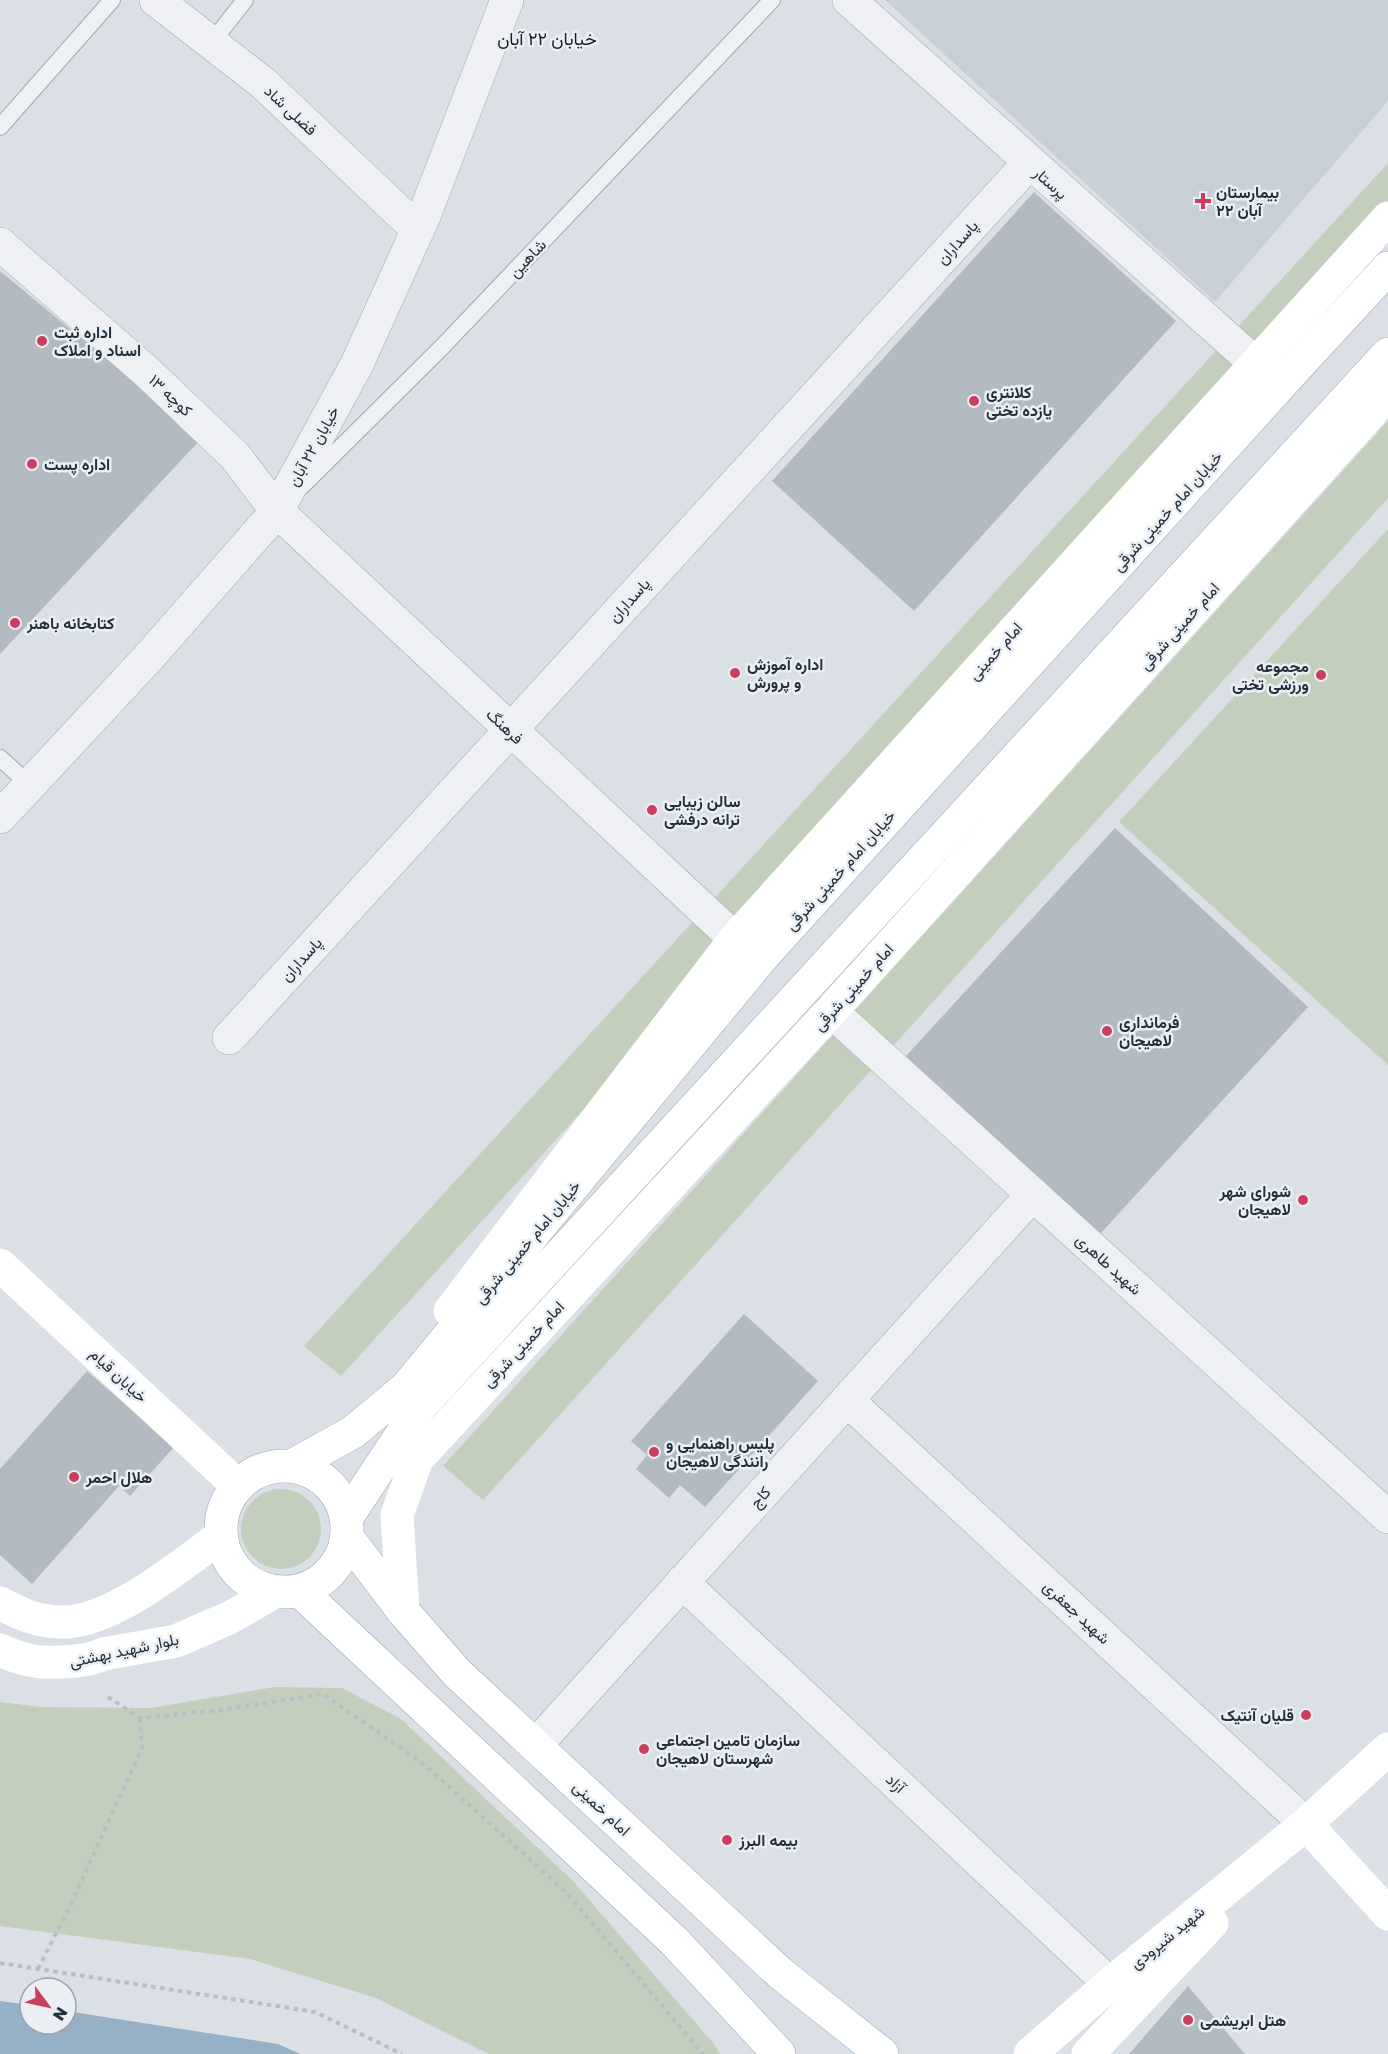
<svg xmlns="http://www.w3.org/2000/svg" width="1388" height="2054" viewBox="0 0 1388 2054" font-family="'Golos Text',Vazirmatn,sans-serif">
<style>
.built{fill:#c9cfd7}
.green{fill:#c3cfbc}
.water{fill:#96b1c6}
.building{fill:#b3bac2}
.lines{fill:none;stroke-linecap:round;stroke-linejoin:round}
.lane-casing{stroke:#a1a7af;stroke-width:18}
.street-casing{stroke:#a1a7af;stroke-width:34}
.primary-casing{stroke:#9ba6b1;stroke-width:34}
.path{stroke:#babec4;stroke-width:4;stroke-dasharray:4.5 4.5;stroke-linecap:butt}
.lane{stroke:#eef0f4;stroke-width:16}
.street{stroke:#eef0f4;stroke-width:33}
.secondary{stroke:#fff;stroke-width:33}
.primary{stroke:#fff;stroke-width:33}
.poi-dot{fill:#cc3e60;stroke:#eaeff4;stroke-width:2}
.labels{text-anchor:middle;dominant-baseline:central;stroke-width:5;stroke-linejoin:round;paint-order:stroke}
.street-label{font-size:16px;fill:#252f3b;stroke:#eaeff4}
.poi-label{font-size:16px;font-weight:bold;fill:#252f3b;stroke:#eaeff4;text-anchor:start}
.neighbourhood-label{font-size:18px;fill:#18202c;stroke:#eaeff4}
</style>
<rect width="100%" height="100%" fill="#dbe0e6"/>
<path class="built" d="M885,0H1388V101L1215,302Z"/>
<path class="green" d="M1388,163V226L341,1376L304,1346Z
M1388,421V498L483,1500L443,1466Z
M1388,529V1065L1119,822Z
M241 1529a40 40 0 1 1 80 0a40 40 0 1 1-80 0Z
M275,1687L342,1688L401,1719L572,1880L714,2044L720,2054H489L376,1998L250,1959L0,1926V1702L41,1707L150,1708Z"/>
<path class="water" d="M0,2001L30,2005V2024H66V2011L278,2044L300,2054H0Z"/>
<path class="building" d="M1034,192L1176,321L914,611L772,481Z
M0,271L202,438L0,654Z
M1115,828L1308,1007L1100,1234L906,1056Z
M744,1314L818,1381L705,1507L680,1485L669,1498L636,1469L647,1455L631,1441Z
M87,1371L174,1447L130,1496L119,1486L32,1584L0,1555V1469Z
M1188,1986L1245,2054H1129Z"/>
<g class="lines">
<g class="lane-casing">
<path id="lane" d="M212,42L245,0
M0,127L112,0
M303,485L443,346L772,0
M0,758L30,785"/>
</g>
<g class="street-casing">
<path id="street" d="M156,0L263,83L418,230
M849,0L1255,363
M0,244L147,372L235,456L277,511L735,939
M0,817L148,658L277,511L357,364L424,216L507,0
M831,1011L1388,1517
M229,1038L1029,163
M847,1400L1306,1824
M682,1582L1110,1984
M535,1746L1033,1194"/>
</g>
<g class="primary-casing">
<path id="primary" d="M292,1466L353,1432L406,1388L763,956L1292,372L1388,268
M221 1529a63 63 0 1 1 126 0a63 63 0 1 1-126 0Z
M347,1517L419,1408L1388,354
M347,1537L403,1611L457,1673L780,1973L882,2054
M300,1591L675,1942L779,2054"/>
</g>
<path class="path" d="M108,1697L140,1718L221,1710L323,1694L425,1765L565,1891L703,2054
M0,1963L315,2012L402,2054
M38,1969L70,1906L142,1748L140,1718"/>
<use href="#lane" class="lane"/>
<use href="#street" class="street"/>
<path class="secondary" d="M0,1265L238,1486
M450,1311L735,939L1388,218
M0,1603C20,1614 38,1622 61,1622C112,1623 181,1565 221,1536
M403,1611L397,1515L417,1459L831,1011L1388,394
M0,1650C28,1663 45,1664 76,1661C86,1660 94,1659 103,1654L176,1641L229,1618L275,1592
M1306,1824L1388,1914
M1030,2054L1110,1984L1306,1824L1388,1749
M1088,2054L1212,1923"/>
<use href="#primary" class="primary"/>
</g>
<g class="poi-dot">
<path d="M1200 192h6v6h6v6h-6v6h-6v-6h-6v-6h6z"/>
<circle cx="42" cy="341" r="6"/>
<circle cx="974" cy="401" r="6"/>
<circle cx="32" cy="464" r="6"/>
<circle cx="15" cy="623" r="6"/>
<circle cx="735" cy="673" r="6"/>
<circle cx="1321" cy="675" r="6"/>
<circle cx="652" cy="810" r="6"/>
<circle cx="1107" cy="1031" r="6"/>
<circle cx="1303" cy="1200" r="6"/>
<circle cx="654" cy="1452" r="6"/>
<circle cx="74" cy="1477" r="6"/>
<circle cx="1306" cy="1715" r="6"/>
<circle cx="644" cy="1749" r="6"/>
<circle cx="727" cy="1840" r="6"/>
<circle cx="1188" cy="2020" r="6"/>
</g>
<g class="labels">
<g class="street-label">
<text transform="translate(291 110) rotate(43)">فضلی شاد</text>
<text transform="translate(1051 183) rotate(42)">پرستار</text>
<text transform="translate(957 242) rotate(-48)">پاسداران</text>
<text transform="translate(527 258) rotate(-46)">شاهین</text>
<text transform="translate(171 395) rotate(43)">کوچه ۱۳</text>
<text transform="translate(313 446) rotate(-61)">خیابان ۲۲ آبان</text>
<text transform="translate(1167 511) rotate(-48)">خیابان امام خمینی شرقی</text>
<text transform="translate(629 600) rotate(-48)">پاسداران</text>
<text transform="translate(1179 626) rotate(-48)">امام خمینی شرقی</text>
<text transform="translate(995 651) rotate(-48)">امام خمینی</text>
<text transform="translate(505 726) rotate(43)">فرهنگ</text>
<text transform="translate(840 870) rotate(-48)">خیابان امام خمینی شرقی</text>
<text transform="translate(301 959) rotate(-48)">پاسداران</text>
<text transform="translate(853 987) rotate(-48)">امام خمینی شرقی</text>
<text transform="translate(527 1242) rotate(-50)">خیابان امام خمینی شرقی</text>
<text transform="translate(1109 1264) rotate(42)">شهید طاهری</text>
<text transform="translate(523 1344) rotate(-47)">امام خمینی شرقی</text>
<text transform="translate(119 1375) rotate(43)">خیابان قیام</text>
<text transform="translate(760 1497) rotate(-48)">کاج</text>
<text transform="translate(1077 1612) rotate(43)">شهید جعفری</text>
<text transform="translate(124 1650) rotate(-12)">بلوار شهید بهشتی</text>
<text transform="translate(896 1783) rotate(43)">آزاد</text>
<text transform="translate(602 1808) rotate(43)">امام خمینی</text>
<text transform="translate(1167 1937) rotate(-39)">شهید شیرودی</text>
</g>
<g class="poi-label">
<text x="1216" y="192">بیمارستان<tspan x="1216" dy="18">۲۲ آبان</tspan></text>
<text x="54" y="332">اداره ثبت<tspan x="54" dy="18">اسناد و املاک</tspan></text>
<text x="986" y="392">کلانتری<tspan x="986" dy="18">یازده تختی</tspan></text>
<text x="44" y="464">اداره پست</text>
<text x="27" y="623">کتابخانه باهنر</text>
<text x="747" y="664">اداره آموزش<tspan x="747" dy="18">و پرورش</tspan></text>
<text x="1309" y="666" text-anchor="end">مجموعه<tspan x="1309" dy="18">ورزشی تختی</tspan></text>
<text x="664" y="801">سالن زیبایی<tspan x="664" dy="18">ترانه درفشی</tspan></text>
<text x="1119" y="1022">فرمانداری<tspan x="1119" dy="18">لاهیجان</tspan></text>
<text x="1291" y="1191" text-anchor="end">شورای شهر<tspan x="1291" dy="18">لاهیجان</tspan></text>
<text x="666" y="1443">پلیس راهنمایی و<tspan x="666" dy="18">رانندگی لاهیجان</tspan></text>
<text x="86" y="1477">هلال احمر</text>
<text x="1294" y="1715" text-anchor="end">قلیان آنتیک</text>
<text x="656" y="1740">سازمان تامین اجتماعی<tspan x="656" dy="18">شهرستان لاهیجان</tspan></text>
<text x="739" y="1840">بیمه البرز</text>
<text x="1200" y="2020">هتل ابریشمی</text>
</g>
<g class="neighbourhood-label">
<text x="547" y="38">خیابان ۲۲ آبان</text>
</g>
</g>
<g transform="translate(48 2006) rotate(123)"><circle r="28" fill="#eaeff4" stroke="#9ba2aa" stroke-width="1.5"/>
<path d="M0-4.5L10 22L0 15L-10 22Z" fill="#cc3e60"/>
<text y="-9" font-size="16" font-weight="bold" text-anchor="middle" fill="#252f3b">N</text>
</g>
</svg>
